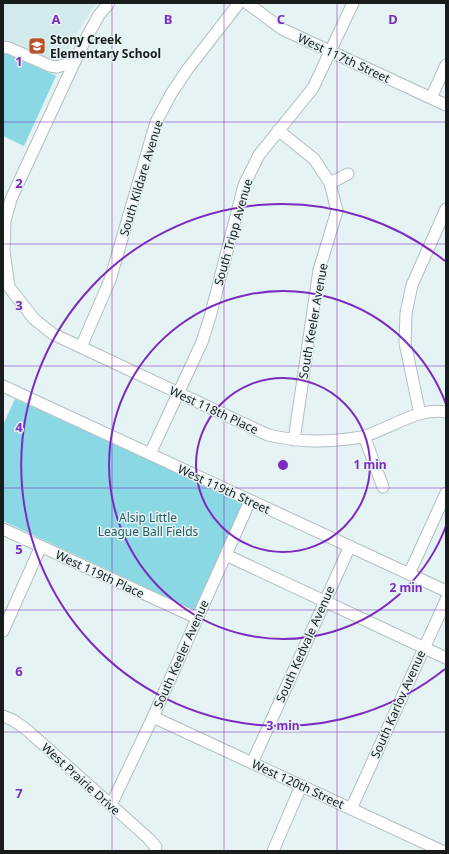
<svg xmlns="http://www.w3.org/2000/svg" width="449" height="854" viewBox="0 0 449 854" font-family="'Noto Sans',sans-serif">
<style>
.built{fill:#d3eaed}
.green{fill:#8ad8e3}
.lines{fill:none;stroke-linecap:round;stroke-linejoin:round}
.minor-casing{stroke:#b1bdbf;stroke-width:13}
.minor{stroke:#fff;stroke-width:11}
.grid{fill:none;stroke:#7b2cbf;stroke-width:1;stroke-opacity:0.55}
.ring{fill:none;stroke:#7b2cbf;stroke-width:2}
.labels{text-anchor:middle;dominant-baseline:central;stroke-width:3;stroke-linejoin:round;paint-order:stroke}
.poi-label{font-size:12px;font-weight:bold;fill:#181c1d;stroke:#e6f3f5;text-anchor:start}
.street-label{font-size:12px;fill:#181c1d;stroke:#e6f3f5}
.park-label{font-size:12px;fill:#245b61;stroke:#e6f3f5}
.grid-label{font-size:13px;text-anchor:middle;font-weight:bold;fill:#7b2cbf;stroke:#e6f3f5;stroke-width:3;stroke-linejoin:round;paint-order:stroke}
.centre{fill:#7b2cbf;stroke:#e6f3f5;stroke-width:2}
.ring-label{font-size:12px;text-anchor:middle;font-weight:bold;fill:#7b2cbf;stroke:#e6f3f5;stroke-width:3;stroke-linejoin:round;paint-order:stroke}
</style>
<rect width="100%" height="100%" fill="#e6f3f5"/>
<path class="built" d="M3,3H96L74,38L56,76L6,53L3,54Z"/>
<path class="green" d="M6,53L56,76L24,146L3,136V54Z
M15,399L243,503L194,610L3,521V425Z"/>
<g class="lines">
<g class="minor-casing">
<path id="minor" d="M247,3L282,29L446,105
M3,47L9,48L50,66L57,67L74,62
M431,98L446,65
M278,130L314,159L330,183L337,211L319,270L294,440
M330,183L348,174
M9,287L34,319L53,334L268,435C296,441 318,443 347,439C353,438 359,438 365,436C391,428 418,407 446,412
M9,287L4,251L5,221L11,199L83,44L99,15L109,3
M81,347L110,280L156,122L171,94L187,70L239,3
M3,386L446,591
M420,414L405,343L406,313L412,285L446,209
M364,436L383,487
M150,454L202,342L210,317L244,185L259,155L313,88L353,3
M3,529L197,618
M226,555L446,658
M409,574L446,493
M3,631L41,546
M3,716L13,720L27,730L148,838L156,847L155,851
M153,717L442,851
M252,763L350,546
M111,805L153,717L250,501
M351,809L446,600
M273,851L301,786"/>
</g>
<use href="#minor" class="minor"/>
</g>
<path class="grid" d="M112,3V851M224,3V851M337,3V851M3,122H446M3,244H446M3,366H446M3,488H446M3,610H446M3,732H446"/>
<g class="ring">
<circle cx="283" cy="465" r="87"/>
<path d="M446 526A174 174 0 1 1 446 404"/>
<path d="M445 669A261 261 0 1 1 445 261"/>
</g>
<defs>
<g id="school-square" transform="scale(0.9)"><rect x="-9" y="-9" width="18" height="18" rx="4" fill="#b85128" stroke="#e6f3f5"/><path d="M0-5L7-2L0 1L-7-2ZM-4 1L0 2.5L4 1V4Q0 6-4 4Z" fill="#fff"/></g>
</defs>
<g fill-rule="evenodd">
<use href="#school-square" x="37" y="46"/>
</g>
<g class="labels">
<g class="poi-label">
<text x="50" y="39">Stony Creek<tspan x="50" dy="14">Elementary School</tspan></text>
</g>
<g class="street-label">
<text transform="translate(344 58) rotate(25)">West 117th Street</text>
<text transform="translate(141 178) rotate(-73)">South Kildare Avenue</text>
<text transform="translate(233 232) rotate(-74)">South Tripp Avenue</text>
<text transform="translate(313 321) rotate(-80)">South Keeler Avenue</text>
<text transform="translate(214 410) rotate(25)">West 118th Place</text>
<text transform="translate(224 489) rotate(25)">West 119th Street</text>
<text transform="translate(100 574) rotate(25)">West 119th Place</text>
<text transform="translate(305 644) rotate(-66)">South Kedvale Avenue</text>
<text transform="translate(181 654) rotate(-66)">South Keeler Avenue</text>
<text transform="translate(398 704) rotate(-66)">South Karlov Avenue</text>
<text transform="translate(81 779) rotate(42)">West Prairie Drive</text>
<text transform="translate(298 784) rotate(25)">West 120th Street</text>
</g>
<g class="park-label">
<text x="148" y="517">Alsip Little<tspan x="148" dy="14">League Ball Fields</tspan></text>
</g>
</g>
<g class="grid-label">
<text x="56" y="24">A</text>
<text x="168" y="24">B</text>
<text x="281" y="24">C</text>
<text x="393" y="24">D</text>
<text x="19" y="66">1</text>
<text x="19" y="188">2</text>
<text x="19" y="310">3</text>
<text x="19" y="432">4</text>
<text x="19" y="554">5</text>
<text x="19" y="676">6</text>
<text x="19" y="798">7</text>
</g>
<circle cx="283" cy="465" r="6" class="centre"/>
<g class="ring-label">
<text x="370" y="469">1 min</text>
<text x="406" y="592">2 min</text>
<text x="283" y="730">3 min</text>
</g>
<rect width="449" height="854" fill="none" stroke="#181c1d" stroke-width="8"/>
</svg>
